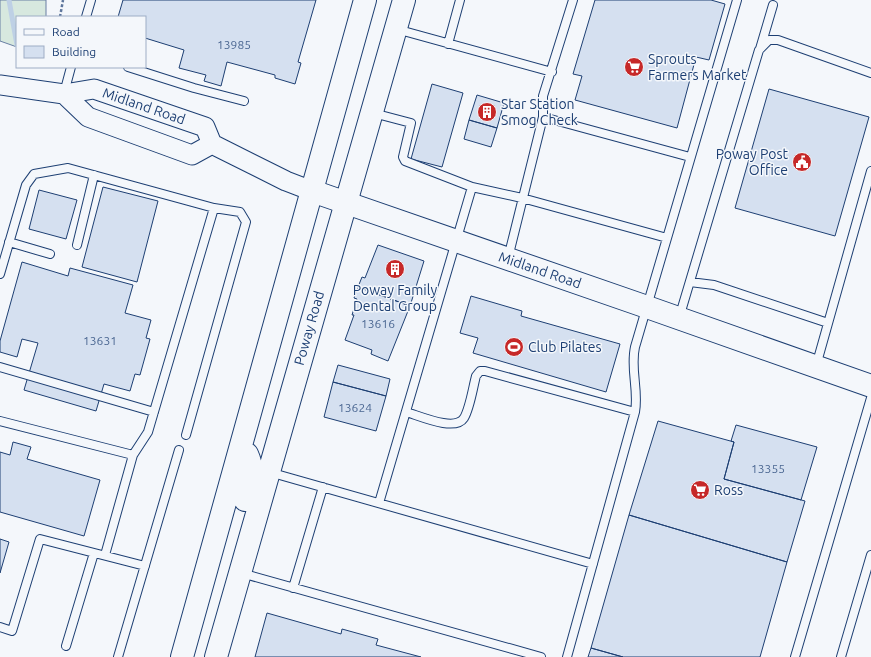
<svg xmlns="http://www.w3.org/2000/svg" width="871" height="657" viewBox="0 0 871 657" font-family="Ubuntu,sans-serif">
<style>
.green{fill:#d7e8df;stroke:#687fa3}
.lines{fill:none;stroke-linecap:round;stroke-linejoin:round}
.stream{stroke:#bed0e5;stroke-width:5}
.building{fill:#d5e0f0;stroke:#1d3f73}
.service-casing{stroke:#1d3f73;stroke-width:10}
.tertiary-casing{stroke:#1d3f73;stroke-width:21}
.secondary-casing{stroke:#1d3f73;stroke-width:24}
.primary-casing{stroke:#1d3f73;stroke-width:24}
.path{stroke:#5e769c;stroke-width:2.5;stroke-dasharray:3 2;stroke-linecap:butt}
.service{stroke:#f4f7fb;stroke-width:8}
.tertiary{stroke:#f4f7fb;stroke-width:19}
.secondary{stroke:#f4f7fb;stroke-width:22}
.primary{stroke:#f4f7fb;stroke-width:22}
.labels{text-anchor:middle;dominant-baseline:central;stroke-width:3;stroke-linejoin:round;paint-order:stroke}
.number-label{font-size:12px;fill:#4b6792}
.poi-label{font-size:14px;fill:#1d3f73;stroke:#f4f7fb;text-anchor:start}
.street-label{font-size:14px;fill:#1d3f73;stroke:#f4f7fb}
</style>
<rect width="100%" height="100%" fill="#f4f7fb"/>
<path class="green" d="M0,0H46V17H17V47L0,41Z"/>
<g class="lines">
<path class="stream" d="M9,0L17,45"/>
</g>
<path class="building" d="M123,0H316L298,62L301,63L295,84L275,78V75L227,62L221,86L204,81L206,75L179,68L184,50L145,38V17H118Z
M595,0H711L725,4L709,60L696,57L677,128L575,100L582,76L573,74Z
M432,84L463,93L442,167L411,159Z
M769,89L869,117L835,236L735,208Z
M477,95L504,103L497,128L469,120Z
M469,120L497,128L491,147L464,139Z
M103,187L158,201L137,282L82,267Z
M39,190L77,200L66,239L29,229Z
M378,245L424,261L410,306L358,287L362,277L365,278Z
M22,262L68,276L70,268L133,285L125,313L151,320L146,338L150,339L140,375L135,374L130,391L104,384L96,411L24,390L38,343L22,339L17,357L0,352V341Z
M358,287L410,306L388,361L371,354L372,350L345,340L354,315H352L357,299L354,298Z
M471,296L522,311L521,316L620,344L606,392L473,353L478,338L460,333Z
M338,365L390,379L386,396L333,382Z
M333,382L386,396L376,431L324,417Z
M658,421L734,442L724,479L805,501L787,562L629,515Z
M736,425L817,447L801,500L724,479L734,442L731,441Z
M13,442L31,447L27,459L100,480L84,536L0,512V452L10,455Z
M629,515L787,562L760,657H623L591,648Z
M0,539L9,542L0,573Z
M267,613L341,634L342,629L378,639L376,645L421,657H255Z
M591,648L623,657H588Z"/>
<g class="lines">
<g class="service-casing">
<path id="service" d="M86,17L91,0
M396,29L552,72
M448,44L460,0
M760,49L773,5
M128,67L194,88L244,101
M64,93L71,67
M373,113L411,123L403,157L405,161L472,187L379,503
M543,117L690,157
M472,187L522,198L667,238
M9,242L50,254
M77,245L94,175
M508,258L543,117V96L573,0
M0,274L26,185L34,174L68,168L214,208L148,432L133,455
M690,282L714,285L828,323
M679,318L759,50L769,40H778L871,73
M816,366L871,171
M0,367L154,412
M406,412C420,416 455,432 464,418C470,408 473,387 476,376L480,371H485L635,412
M0,421L133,455L105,555
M186,435L246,222L240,212L214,208
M269,472L593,564
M241,573L541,657
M293,588L323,487
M0,627L12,631L40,539L145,566
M66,646L94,553
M118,657L179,450
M567,657L635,412C639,390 630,369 635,347L737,0
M795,657L871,398
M841,657L871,555"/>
</g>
<g class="tertiary-casing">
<path id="tertiary" d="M0,85L64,94L94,89L205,127L212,144L286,181L312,191
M64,94L88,117L192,155L212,144"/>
</g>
<g class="secondary-casing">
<path id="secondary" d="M312,191L647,307L871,386"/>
</g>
<g class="primary-casing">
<path id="primary" d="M240,451L247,454C255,471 250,483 245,500
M182,657L365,0
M216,657L404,0"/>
</g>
<path class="path" d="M60,17L63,0"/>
<use href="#service" class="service"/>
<use href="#tertiary" class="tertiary"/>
<use href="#secondary" class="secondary"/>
<use href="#primary" class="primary"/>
</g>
<defs>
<g id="supermarket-disc" transform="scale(1)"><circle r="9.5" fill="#c62828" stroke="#f4f7fb"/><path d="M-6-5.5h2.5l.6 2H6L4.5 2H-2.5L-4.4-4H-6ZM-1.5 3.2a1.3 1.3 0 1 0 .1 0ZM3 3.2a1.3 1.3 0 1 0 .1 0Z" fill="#fff"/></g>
<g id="building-disc" transform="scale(1)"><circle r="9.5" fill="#c62828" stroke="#f4f7fb"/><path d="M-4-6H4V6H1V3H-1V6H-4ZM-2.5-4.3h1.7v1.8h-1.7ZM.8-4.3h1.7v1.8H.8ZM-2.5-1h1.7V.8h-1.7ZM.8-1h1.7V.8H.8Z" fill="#fff"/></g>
<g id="civic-disc" transform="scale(1)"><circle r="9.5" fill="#c62828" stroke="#f4f7fb"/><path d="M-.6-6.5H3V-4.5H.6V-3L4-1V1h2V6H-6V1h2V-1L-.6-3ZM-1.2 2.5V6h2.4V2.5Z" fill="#fff"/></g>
<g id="stadium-disc" transform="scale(1)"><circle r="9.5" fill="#c62828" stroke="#f4f7fb"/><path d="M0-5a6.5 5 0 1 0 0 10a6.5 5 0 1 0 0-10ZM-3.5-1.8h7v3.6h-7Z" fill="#fff"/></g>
</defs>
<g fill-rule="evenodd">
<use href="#supermarket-disc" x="634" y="67"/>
<use href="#building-disc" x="487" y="112"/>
<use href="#civic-disc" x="802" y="162"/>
<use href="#building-disc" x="395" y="269"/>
<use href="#stadium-disc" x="514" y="347"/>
<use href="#supermarket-disc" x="700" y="490"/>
</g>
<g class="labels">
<g class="number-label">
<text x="234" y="44">13985</text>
<text x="378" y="323">13616</text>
<text x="100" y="340">13631</text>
<text x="355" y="407">13624</text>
<text x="768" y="468">13355</text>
</g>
<g class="poi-label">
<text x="648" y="59">Sprouts<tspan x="648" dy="16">Farmers Market</tspan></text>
<text x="501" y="104">Star Station<tspan x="501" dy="16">Smog Check</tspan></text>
<text x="788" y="154" text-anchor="end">Poway Post<tspan x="788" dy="16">Office</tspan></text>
<text x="395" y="290" text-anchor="middle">Poway Family<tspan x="395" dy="16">Dental Group</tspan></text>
<text x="528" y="347">Club Pilates</text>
<text x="714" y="490">Ross</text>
</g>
<g class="street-label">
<text transform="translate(144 106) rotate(19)">Midland Road</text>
<text transform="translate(540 270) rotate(19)">Midland Road</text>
<text transform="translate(309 328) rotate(-74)">Poway Road</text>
</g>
</g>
<rect x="16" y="16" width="130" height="52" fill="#f4f7fb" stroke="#9eadc5"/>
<rect x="24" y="29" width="20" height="6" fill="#f4f7fb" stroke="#9eadc5"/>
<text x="52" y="36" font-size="12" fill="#1d3f73">Road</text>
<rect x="24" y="46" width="20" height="12" fill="#d5e0f0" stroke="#9eadc5"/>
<text x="52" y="56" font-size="12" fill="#1d3f73">Building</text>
</svg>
